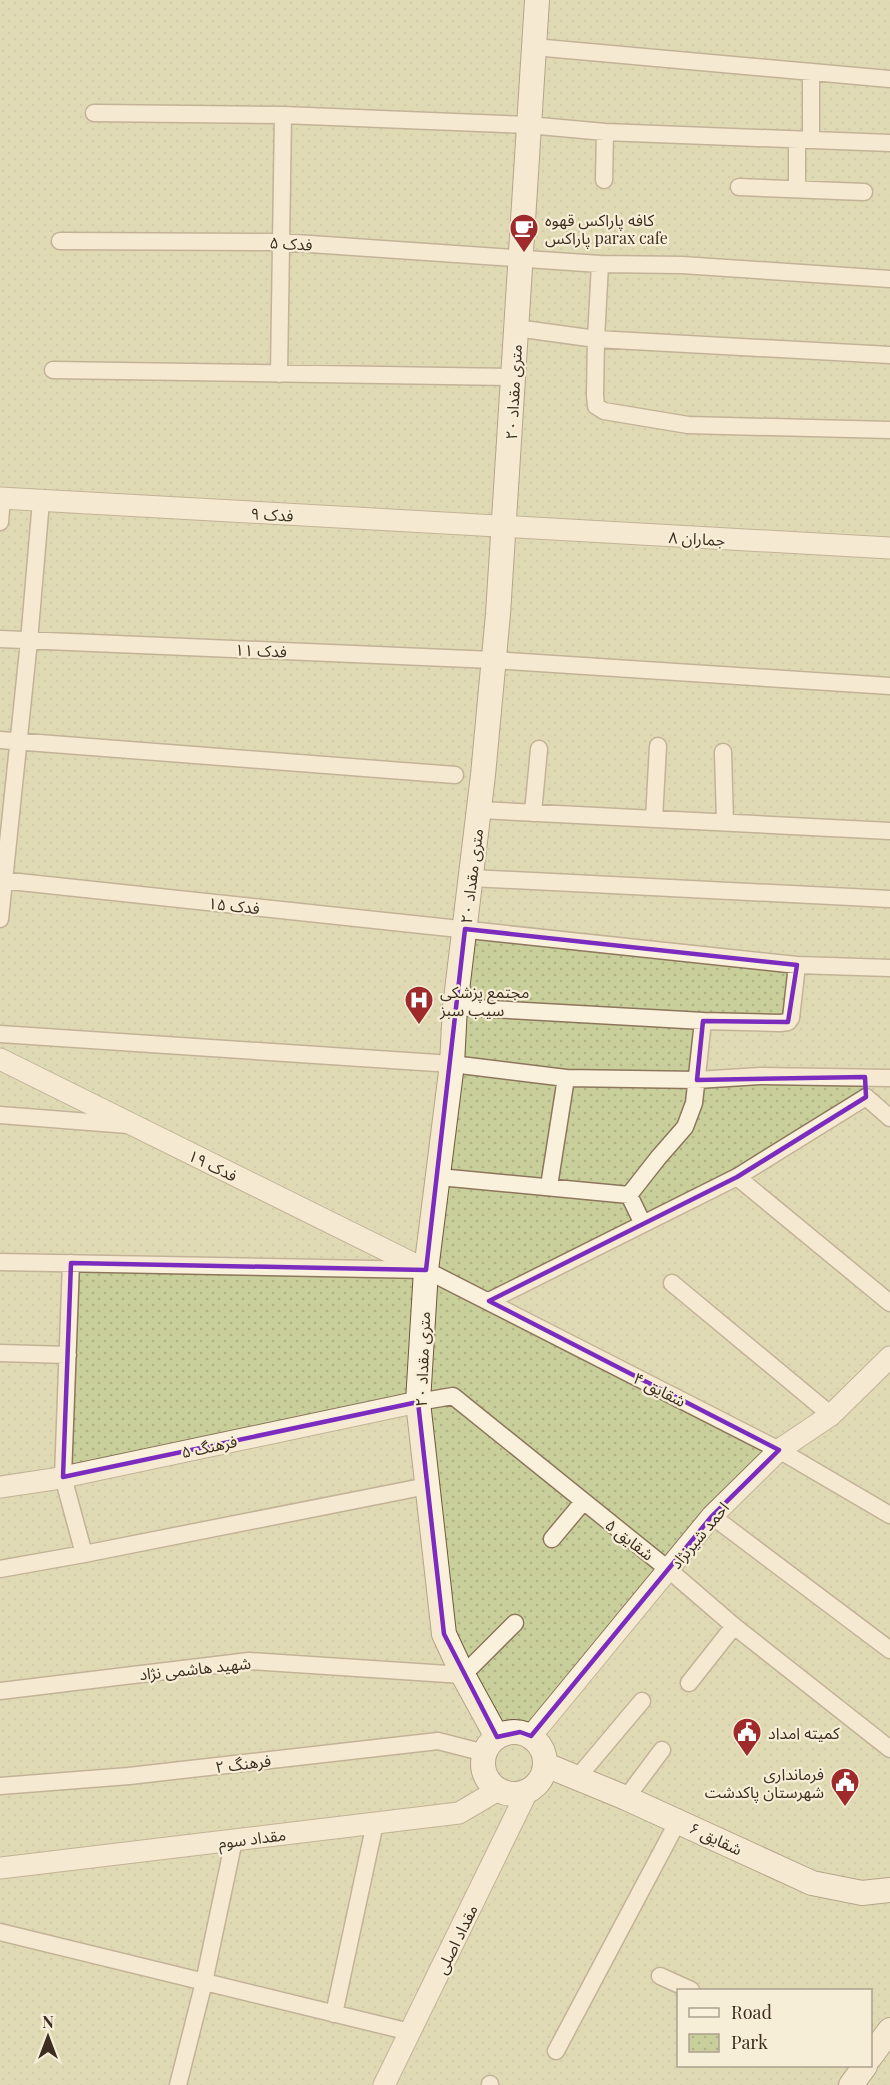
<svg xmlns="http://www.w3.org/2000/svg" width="890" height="2085" viewBox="0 0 890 2085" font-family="'Playfair Display','Noto Sans Arabic',serif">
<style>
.park{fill:url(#park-dots);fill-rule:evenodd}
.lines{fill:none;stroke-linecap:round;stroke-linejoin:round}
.minor-casing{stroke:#8d765c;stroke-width:19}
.tertiary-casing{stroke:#8d765c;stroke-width:23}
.secondary-casing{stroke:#6f573f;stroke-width:26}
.minor{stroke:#faf1dc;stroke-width:16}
.tertiary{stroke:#faf1dc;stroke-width:21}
.secondary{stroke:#faf1dc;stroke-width:24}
.marked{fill:none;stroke:#7b2cbf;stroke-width:4.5;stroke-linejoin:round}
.labels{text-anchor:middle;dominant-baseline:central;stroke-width:4.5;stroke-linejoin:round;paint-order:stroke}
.poi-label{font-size:16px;fill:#3d2e20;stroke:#f7eed8;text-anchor:start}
.street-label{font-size:16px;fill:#3d2e20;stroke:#f7eed8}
</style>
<defs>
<pattern id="park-dots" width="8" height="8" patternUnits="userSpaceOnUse" patternTransform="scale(1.5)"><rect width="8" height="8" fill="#c9cf9b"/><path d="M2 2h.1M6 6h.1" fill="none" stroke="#aeb285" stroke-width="1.8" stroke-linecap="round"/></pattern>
</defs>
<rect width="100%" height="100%" fill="#f0e4c8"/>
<path class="park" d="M0,0H890V2085H0ZM678,1990H870V2066H678Z"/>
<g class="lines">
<g class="minor-casing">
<path id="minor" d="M534,47L890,79
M94,113L283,115L528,125L605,132L890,143
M811,140V72
M604,180L605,132
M739,187L864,192
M797,189V140
M60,241L281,242L600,264L682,265L890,279
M600,264L596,339L890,355
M516,328L596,339L595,395L596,406L604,411L688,425L890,430
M53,370L514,377
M279,374L283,115
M0,522L2,498
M0,639L493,660L890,686
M0,740L455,775
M723,752L725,822
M479,810L890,831
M533,813L539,749
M654,819L658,746
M472,878L890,899
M0,880L797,965L890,968
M0,919L29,641L41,501
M455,1007L703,1021L780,1023L788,1022L791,1018L797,965
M0,1034L452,1064L566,1078L697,1080L760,1076L890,1078
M866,1097L890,1118
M0,1115L128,1125
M439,1177L629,1195L643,1224
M737,1177L890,1303
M549,1186L566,1078
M629,1195L658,1158L685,1127L694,1103L703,1021
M0,1262L426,1270L779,1450L890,1515
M71,1263L63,1477L84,1554
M672,1283L831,1415
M489,1301L737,1177L866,1097
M0,1353L68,1355
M418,1402L453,1396L669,1570L734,1626L890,1749
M712,1516L890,1650
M552,1539L583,1502
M0,1569L84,1554L427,1486
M689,1683L734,1626
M0,1691L249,1661L463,1675L515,1623
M578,1777L642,1701
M0,1786L129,1776L438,1741L485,1753
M626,1798L662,1750
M0,1932L410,2032
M660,1976L691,1990
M334,2014L375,1823
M556,2051L678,1821
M178,2085L204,1982L234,1840
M490,2085V2084"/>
</g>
<g class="tertiary-casing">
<path id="tertiary" d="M0,498L890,548
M0,1059L426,1270
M0,1487L54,1479L418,1402
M531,1736L712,1516L779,1450L831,1415L890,1357
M0,1868L459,1813L498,1790
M384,2085L527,1792"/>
</g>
<g class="secondary-casing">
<path id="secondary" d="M483 1763a31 31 0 1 1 62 0a31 31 0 1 1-62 0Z
M497,1737L463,1675L444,1634L418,1402L426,1270L452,1064L455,1007L483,775L498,614L537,0
M546,1765L626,1798L812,1883L862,1893L890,1890
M870,2057L890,2030
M851,2085L865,2066"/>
</g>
<use href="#minor" class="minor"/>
<use href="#tertiary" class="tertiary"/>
<use href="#secondary" class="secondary"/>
</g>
<path d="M0 0H890V2085H0ZM465,929L797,965L788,1022L703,1021L697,1080L865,1077L866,1097L737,1177L489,1301L779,1450L712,1516L531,1736L520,1732L497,1737L444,1634L418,1402L63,1477L71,1263L426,1270Z" fill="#f0e4c8" fill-opacity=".55" fill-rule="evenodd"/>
<path class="marked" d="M465,929L797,965L788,1022L703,1021L697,1080L865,1077L866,1097L737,1177L489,1301L779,1450L712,1516L531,1736L520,1732L497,1737L444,1634L418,1402L63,1477L71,1263L426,1270Z"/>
<defs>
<g id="cafe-pin" transform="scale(1.5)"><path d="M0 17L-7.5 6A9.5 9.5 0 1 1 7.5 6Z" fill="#9e2a2b" stroke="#f7eed8"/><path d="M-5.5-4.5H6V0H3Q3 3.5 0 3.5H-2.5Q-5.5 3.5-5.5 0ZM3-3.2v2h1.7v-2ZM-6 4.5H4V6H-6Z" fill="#fff"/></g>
<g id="hospital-pin" transform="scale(1.5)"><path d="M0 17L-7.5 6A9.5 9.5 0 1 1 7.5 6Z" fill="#9e2a2b" stroke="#f7eed8"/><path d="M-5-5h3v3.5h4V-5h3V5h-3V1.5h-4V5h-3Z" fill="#fff"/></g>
<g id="civic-pin" transform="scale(1.5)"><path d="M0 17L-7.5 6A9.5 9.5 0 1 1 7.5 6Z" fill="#9e2a2b" stroke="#f7eed8"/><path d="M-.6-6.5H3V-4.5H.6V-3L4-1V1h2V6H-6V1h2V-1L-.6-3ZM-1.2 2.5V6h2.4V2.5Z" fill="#fff"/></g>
</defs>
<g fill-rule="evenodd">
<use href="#cafe-pin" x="524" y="228"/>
<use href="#hospital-pin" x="419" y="1000"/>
<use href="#civic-pin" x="747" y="1732"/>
<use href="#civic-pin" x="845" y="1782"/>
</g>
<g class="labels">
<g class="poi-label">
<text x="545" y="219">کافه پاراکس قهوه<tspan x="545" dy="18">پاراکس parax cafe</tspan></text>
<text x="440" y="991">مجتمع پزشکی<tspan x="440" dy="18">سیب سبز</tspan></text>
<text x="768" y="1732">کمیته امداد</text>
<text x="824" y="1773" text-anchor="end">فرمانداری<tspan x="824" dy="18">شهرستان پاکدشت</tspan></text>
</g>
<g class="street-label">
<text transform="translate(291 243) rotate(3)">فدک ۵</text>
<text transform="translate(513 392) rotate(-87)">۲۰ متری مقداد</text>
<text transform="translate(272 514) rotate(3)">فدک ۹</text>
<text transform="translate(697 538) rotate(3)">جماران ۸</text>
<text transform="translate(261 650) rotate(2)">فدک ۱۱</text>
<text transform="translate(471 876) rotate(-83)">۲۰ متری مقداد</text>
<text transform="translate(234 905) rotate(6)">فدک ۱۵</text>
<text transform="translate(213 1165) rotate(26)">فدک ۱۹</text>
<text transform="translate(422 1359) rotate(-88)">۲۰ متری مقداد</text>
<text transform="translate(660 1389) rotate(27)">شقایق ۴</text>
<text transform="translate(209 1446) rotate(-12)">فرهنگ ۵</text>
<text transform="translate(699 1535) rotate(-50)">احمد شیرنژاد</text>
<text transform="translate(630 1539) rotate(38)">شقایق ۵</text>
<text transform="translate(195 1668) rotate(-6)">شهید هاشمی نژاد</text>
<text transform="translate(243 1763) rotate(-7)">فرهنگ ۲</text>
<text transform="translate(252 1838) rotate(-7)">مقداد سوم</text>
<text transform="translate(716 1838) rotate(25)">شقایق ۶</text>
<text transform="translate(456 1939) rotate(-64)">مقداد اصلی</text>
</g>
</g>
<rect x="677" y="1989" width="195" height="78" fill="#f7eed8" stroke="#ada18e" stroke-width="1.5"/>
<rect x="689" y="2008" width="30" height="9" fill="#faf1dc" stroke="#ada18e" stroke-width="1.5"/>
<text x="731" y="2019" font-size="18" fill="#3d2e20">Road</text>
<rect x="689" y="2034" width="30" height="18" fill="url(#park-dots)" stroke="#ada18e" stroke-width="1.5"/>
<text x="731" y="2049" font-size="18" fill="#3d2e20">Park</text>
<g transform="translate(48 2037)" stroke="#f7eed8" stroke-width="4.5" paint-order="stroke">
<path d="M0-4.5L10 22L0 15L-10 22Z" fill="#3d2e20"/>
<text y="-9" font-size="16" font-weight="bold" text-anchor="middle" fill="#3d2e20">N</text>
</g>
</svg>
